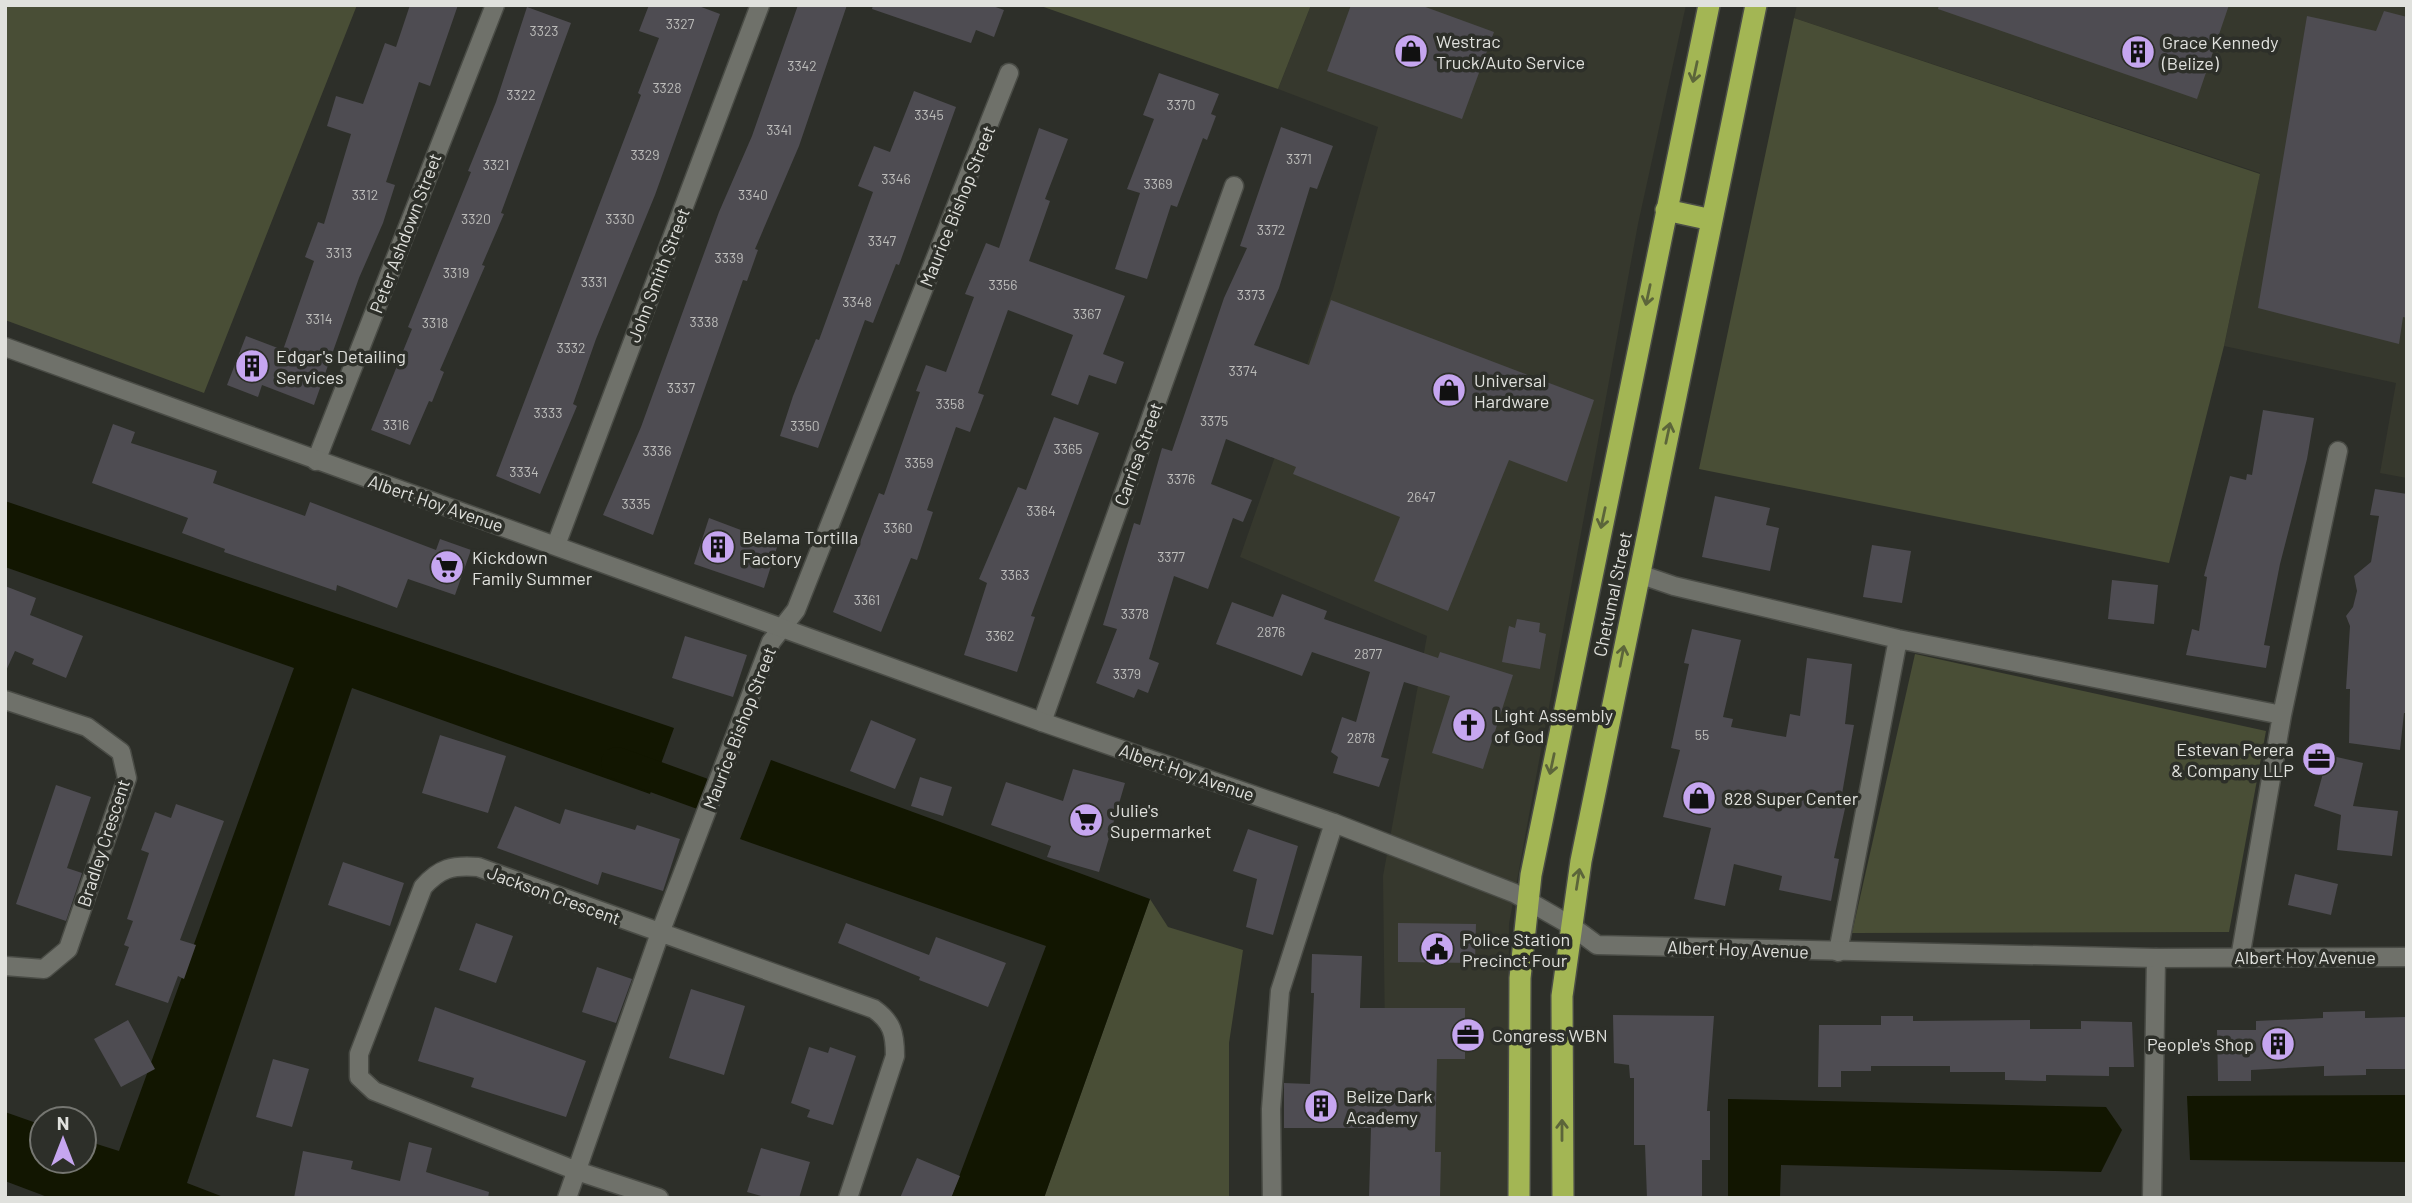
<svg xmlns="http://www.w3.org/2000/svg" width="2412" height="1203" viewBox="0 0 2412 1203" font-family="Barlow,sans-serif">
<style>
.built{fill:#36382d}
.green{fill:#494e36}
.water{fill:#121601}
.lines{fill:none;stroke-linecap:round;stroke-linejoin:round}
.canal{stroke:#121601;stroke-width:32}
.building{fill:#4e4c52}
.street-casing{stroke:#4a4c46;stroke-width:21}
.secondary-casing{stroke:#4a4c46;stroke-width:21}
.highway-casing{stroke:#4a4c46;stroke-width:24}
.street{stroke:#6f716a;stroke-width:18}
.secondary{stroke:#6f716a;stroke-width:18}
.highway{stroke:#a3b654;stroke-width:21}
.oneway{stroke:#5c653a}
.labels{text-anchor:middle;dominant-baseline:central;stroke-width:7;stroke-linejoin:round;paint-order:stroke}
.number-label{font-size:14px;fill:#bcbcba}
.poi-label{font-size:18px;fill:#e0e1dd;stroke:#2d2f29;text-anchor:start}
.street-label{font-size:18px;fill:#e0e1dd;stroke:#2d2f29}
</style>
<rect width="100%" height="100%" fill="#2d2f29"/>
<path class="built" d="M1311,5H1686L1638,224L1509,924L1508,1198H1387L1383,876L1427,636L1240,557L1333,290L1378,127L1278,89Z
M1797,5H2407V478L2380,473L2396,383L2224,346L2260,173L1794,18Z"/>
<path class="green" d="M5,5H357L204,393L5,320Z
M1038,5H1311L1278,89Z
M1794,18L2260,174L2224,346L2169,563L1699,469Z
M1915,654L2266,731L2229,932L1852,933Z
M1150,899L1168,927L1243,950L1229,1043V1198H1044Z"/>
<path class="water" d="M5,501L674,728L650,794L352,688L187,1183L226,1198H50L5,1181V1112L42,1125V1161H84V1140L119,1151L294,668L5,567Z
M771,760L1150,899L1044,1198H951L1046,946L740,839Z
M2407,1095V1162L2190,1160L2187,1096Z
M1728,1099L2106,1107L2122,1130L2101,1172L1781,1165L1780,1198H1728Z"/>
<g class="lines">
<path class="canal" d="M617,763L700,793"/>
</g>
<path class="building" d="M410,5H458L430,86L419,82L386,182L395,185L383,223L359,278L314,405L262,385L258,397L227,385L246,336L283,350L314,261L305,257L318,222L324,224L351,134L327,126L336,96L363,104L385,43L396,47Z
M649,5H696L720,14L655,195L596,339L573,404L577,406L540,494L496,476L641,95L638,93L659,38L639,31Z
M798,5H847L799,146L755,249L758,250L747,281L743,280L653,535L603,515L641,427L719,212L752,136Z
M873,5H990L1004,10L994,37L976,30L971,43L872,9Z
M1351,5H1420L1494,32L1462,119L1327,71Z
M1939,5H2229L2197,99L1938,9Z
M527,7L571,23L501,213L504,214L482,265L485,266L440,370L444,372L432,402L429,401L410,445L371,430L412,329L408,327L471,172L468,171L496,102Z
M2384,11L2407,17V318L2403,317L2399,344L2258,308L2307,16L2376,31Z
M1159,73L1219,94L1211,114L1216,116L1207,140L1203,138L1177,207L1171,205L1147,279L1115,269L1140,193L1127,189L1154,119L1143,115Z
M914,91L956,107L899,265L896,264L873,323L865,320L818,448L780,436L793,396L816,339L819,340L873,192L858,186L874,146L890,152Z
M1281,127L1333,146L1317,189L1310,187L1279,288L1254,345L1309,365L1331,300L1594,400L1567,482L1509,460L1448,611L1374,581L1400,517L1293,474L1296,467L1226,439L1211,484L1252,500L1243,522L1233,518L1208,589L1174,576L1149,659L1159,663L1148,693L1138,689L1134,698L1096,683L1117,629L1103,625L1134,523L1140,525L1162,448L1172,451L1224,298L1247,248L1240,246Z
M1039,128L1068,139L1045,199L1050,201L1029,261L1125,296L1103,354L1124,362L1116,384L1089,375L1078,405L1051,395L1073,335L1008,310L978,393L984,395L970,432L956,427L927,510L933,512L917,560L911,558L881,632L833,612L879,493L884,495L920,392L916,391L926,365L946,372L974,297L965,294L986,243L999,248Z
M2263,410L2314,418L2307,459L2280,564L2264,645L2270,646L2266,668L2186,655L2192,629L2199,631L2207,577L2204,576L2230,476L2246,480L2247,474L2252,475Z
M1054,417L1099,433L1031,616L1035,617L1017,672L964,655L987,583L979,579L1018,487L1026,490Z
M113,424L135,432L131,443L217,471L213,483L305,516L310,502L436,550L440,539L471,550L455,595L408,579L397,608L337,585L336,591L224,552L225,549L182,533L188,518L92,483Z
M2375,489L2407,494V713H2404L2400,750L2349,743L2350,689H2346L2350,626L2346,616L2353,607L2357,591L2354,576L2371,562L2379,516L2370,515Z
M1715,496L1770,508L1766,525L1779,528L1770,571L1702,557Z
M709,518L778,544L764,588L694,564Z
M1872,545L1911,551L1902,603L1863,597Z
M2112,580L2158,585L2154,624L2108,619Z
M5,586L36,598L30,615L83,636L66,678L32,664L34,659L15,651L5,673Z
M1282,594L1327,611L1324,619L1438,658L1440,652L1513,675L1483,769L1432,753L1450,696L1404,682L1381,757L1389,759L1379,787L1333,773L1338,757L1331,752L1342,717L1356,722L1370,672L1312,652L1302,676L1216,644L1232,602L1273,617Z
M1517,619L1540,623L1539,632L1546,634L1540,669L1502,662L1509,626L1515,628Z
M1692,629L1741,640L1723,717L1733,719L1731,727L1786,737L1790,714L1800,716L1807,658L1852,664L1845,724L1854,725L1842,794L1848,795L1834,858L1839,859L1831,901L1779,890L1782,876L1734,864L1725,906L1694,899L1711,828L1663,817L1680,750L1671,748L1689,664L1684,663Z
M685,636L747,655L733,697L672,678Z
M871,720L916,739L895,789L850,771Z
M440,735L506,756L488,813L422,793Z
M2328,755L2363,763L2353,806L2398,811L2392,856L2337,850L2341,815L2314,806Z
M1073,769L1125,783L1099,872L1047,857L1051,846L991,825L1006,782L1063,801Z
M920,777L952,787L943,816L911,806Z
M56,785L91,797L67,868L82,873L66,921L16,904Z
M176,804L224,821L180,940L196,945L184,979L178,976L168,1003L115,985L129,947L124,945L133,921L127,919L149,853L141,850L155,812L171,818Z
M515,806L560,824L565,809L635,830L637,825L680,839L663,891L602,872L598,885L497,848Z
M1248,829L1298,846L1273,935L1246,927L1257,879L1233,871Z
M343,862L404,883L390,926L328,905Z
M2295,874L2338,884L2331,915L2288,905Z
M476,923L513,936L496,983L459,970Z
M846,923L929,955L936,937L1006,963L988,1007L919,980L920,977L838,943Z
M1398,923L1476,924L1475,963L1398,962Z
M1312,954L1362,956L1360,1008H1465V1059H1437L1435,1152H1441L1440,1198H1369L1371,1128H1284V1083L1310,1084L1314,993H1311Z
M597,967L632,979L616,1023L582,1012Z
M691,989L745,1006L724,1075L669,1058Z
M435,1007L586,1061L566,1117L471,1087L474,1078L418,1061Z
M2365,1011V1018L2407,1017V1069H2366V1075L2324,1076V1066L2251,1070V1081H2218L2217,1030H2256V1021L2323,1018V1012Z
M1613,1015L1714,1016L1707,1111H1710V1160H1702V1198H1647L1645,1145H1634V1078H1630L1629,1065L1614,1063Z
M1881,1016H1913V1021L2030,1020V1029H2081V1021L2132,1022L2134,1067H2109V1076L2046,1075V1081L2005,1080V1072H1950V1066H1871V1071H1841V1087H1818L1819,1025H1881Z
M128,1020L155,1069L121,1087L94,1039Z
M809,1047L828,1053L830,1047L856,1056L833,1125L807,1117L810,1110L791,1103Z
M273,1059L309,1069L292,1127L256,1117Z
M409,1142L432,1148L426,1172L489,1192L488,1198H294L303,1151L353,1161L351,1169L400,1181Z
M761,1148L810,1162L799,1198H768L747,1192Z
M917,1158L960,1176L951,1198H900Z"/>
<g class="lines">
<g class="street-casing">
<path id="street" d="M316,461L495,5
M556,545L760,5
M1639,574L1674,586L1898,639L2282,715
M5,700L87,727L121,752L127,778L68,949L44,969L5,966
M1042,722L1234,186
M1838,952L1898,639
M2240,958L2282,715L2338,451
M567,1198L660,933L771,642L796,610L1009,73
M659,1198L577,1171L374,1091L359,1077V1054L423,887C440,868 452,865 478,867L874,1009C892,1022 895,1033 895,1056L848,1198
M1272,1198L1271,1109L1280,991L1334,823
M2152,1198L2156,958"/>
</g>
<g class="secondary-casing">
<path id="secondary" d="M5,347L1042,722L1334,823L1514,893L1570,925L1597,945L2156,958L2407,957"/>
</g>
<g class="highway-casing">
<path id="highway" d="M1666,210L1712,220
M1519,1198L1520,978L1531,875L1709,5
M1563,1198L1562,996L1581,861L1756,5"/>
</g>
<use href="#street" class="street"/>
<use href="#secondary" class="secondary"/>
<use href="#highway" class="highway"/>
</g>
<defs><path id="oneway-shaft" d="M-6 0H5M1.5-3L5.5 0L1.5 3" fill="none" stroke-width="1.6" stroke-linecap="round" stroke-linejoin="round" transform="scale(1.75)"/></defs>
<g class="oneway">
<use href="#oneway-shaft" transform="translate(1695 72) rotate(102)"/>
<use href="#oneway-shaft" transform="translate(1648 295) rotate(102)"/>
<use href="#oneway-shaft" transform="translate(1668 433) rotate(-78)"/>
<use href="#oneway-shaft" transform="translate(1603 518) rotate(102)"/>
<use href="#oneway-shaft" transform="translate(1622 656) rotate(-79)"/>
<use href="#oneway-shaft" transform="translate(1552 764) rotate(102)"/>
<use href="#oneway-shaft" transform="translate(1578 879) rotate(-81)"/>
<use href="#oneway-shaft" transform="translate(1562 1130) rotate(-90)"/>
</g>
<defs>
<g id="shop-disc" transform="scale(1.75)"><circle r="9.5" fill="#c6a6f0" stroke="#2d2f29"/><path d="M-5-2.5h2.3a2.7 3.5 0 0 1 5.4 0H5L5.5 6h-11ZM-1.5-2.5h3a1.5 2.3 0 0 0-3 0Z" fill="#111"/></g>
<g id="building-disc" transform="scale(1.75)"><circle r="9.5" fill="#c6a6f0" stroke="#2d2f29"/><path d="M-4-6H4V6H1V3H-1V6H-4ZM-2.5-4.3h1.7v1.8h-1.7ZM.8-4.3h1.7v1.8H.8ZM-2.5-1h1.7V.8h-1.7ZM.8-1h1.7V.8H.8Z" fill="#111"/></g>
<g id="supermarket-disc" transform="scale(1.75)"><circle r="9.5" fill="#c6a6f0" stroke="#2d2f29"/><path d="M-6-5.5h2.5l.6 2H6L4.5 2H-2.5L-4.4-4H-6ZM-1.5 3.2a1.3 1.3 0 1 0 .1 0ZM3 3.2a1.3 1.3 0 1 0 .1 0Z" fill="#111"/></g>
<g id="church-disc" transform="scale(1.75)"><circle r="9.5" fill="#c6a6f0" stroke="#2d2f29"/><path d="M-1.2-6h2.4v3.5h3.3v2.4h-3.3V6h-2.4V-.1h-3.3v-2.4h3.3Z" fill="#111"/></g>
<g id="office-disc" transform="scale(1.75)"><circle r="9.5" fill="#c6a6f0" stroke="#2d2f29"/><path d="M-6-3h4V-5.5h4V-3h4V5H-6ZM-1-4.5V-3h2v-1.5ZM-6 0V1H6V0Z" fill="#111"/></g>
<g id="civic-disc" transform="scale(1.75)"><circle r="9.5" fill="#c6a6f0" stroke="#2d2f29"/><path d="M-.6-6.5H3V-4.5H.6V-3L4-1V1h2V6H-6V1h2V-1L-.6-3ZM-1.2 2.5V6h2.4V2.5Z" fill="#111"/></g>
</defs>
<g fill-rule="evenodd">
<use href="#shop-disc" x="1411" y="51"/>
<use href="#building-disc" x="2138" y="52"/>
<use href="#building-disc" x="252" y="366"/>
<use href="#shop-disc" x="1449" y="390"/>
<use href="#building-disc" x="718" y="547"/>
<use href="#supermarket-disc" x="447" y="567"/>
<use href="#church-disc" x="1469" y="725"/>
<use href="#office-disc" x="2319" y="759"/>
<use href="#shop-disc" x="1699" y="798"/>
<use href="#supermarket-disc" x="1086" y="820"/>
<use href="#civic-disc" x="1437" y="949"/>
<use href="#office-disc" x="1468" y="1035"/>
<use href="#building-disc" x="2278" y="1044"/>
<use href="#building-disc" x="1321" y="1106"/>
</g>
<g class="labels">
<g class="number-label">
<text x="680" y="23">3327</text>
<text x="544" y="30">3323</text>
<text x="802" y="65">3342</text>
<text x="667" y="87">3328</text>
<text x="521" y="94">3322</text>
<text x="1181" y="104">3370</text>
<text x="929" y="114">3345</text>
<text x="779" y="129">3341</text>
<text x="645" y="154">3329</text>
<text x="1299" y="158">3371</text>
<text x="496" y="164">3321</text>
<text x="896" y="178">3346</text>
<text x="1158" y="183">3369</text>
<text x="365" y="194">3312</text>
<text x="753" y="194">3340</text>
<text x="476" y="218">3320</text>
<text x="620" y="218">3330</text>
<text x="1271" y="229">3372</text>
<text x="882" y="240">3347</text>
<text x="339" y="252">3313</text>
<text x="729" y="257">3339</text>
<text x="456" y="272">3319</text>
<text x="594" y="281">3331</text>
<text x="1003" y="284">3356</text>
<text x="1251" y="294">3373</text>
<text x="857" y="301">3348</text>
<text x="1087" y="313">3367</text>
<text x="319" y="318">3314</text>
<text x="704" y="321">3338</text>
<text x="435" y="322">3318</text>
<text x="571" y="347">3332</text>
<text x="1243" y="370">3374</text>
<text x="681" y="387">3337</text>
<text x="950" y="403">3358</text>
<text x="548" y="412">3333</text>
<text x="1214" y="420">3375</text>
<text x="396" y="424">3316</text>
<text x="805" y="425">3350</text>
<text x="1068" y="448">3365</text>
<text x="657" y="450">3336</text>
<text x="919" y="462">3359</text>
<text x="524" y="471">3334</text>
<text x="1181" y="478">3376</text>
<text x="1421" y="496">2647</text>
<text x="636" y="503">3335</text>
<text x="1041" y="510">3364</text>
<text x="898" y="527">3360</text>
<text x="1171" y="556">3377</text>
<text x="1015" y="574">3363</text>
<text x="867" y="599">3361</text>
<text x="1135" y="613">3378</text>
<text x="1271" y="631">2876</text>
<text x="1000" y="635">3362</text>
<text x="1368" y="653">2877</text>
<text x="1127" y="673">3379</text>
<text x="1702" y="734">55</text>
<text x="1361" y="737">2878</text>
</g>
<g class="poi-label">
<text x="1436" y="41">Westrac<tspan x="1436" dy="21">Truck/Auto Service</tspan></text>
<text x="2162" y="42">Grace Kennedy<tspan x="2162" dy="21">(Belize)</tspan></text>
<text x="276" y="356">Edgar's Detailing<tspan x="276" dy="21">Services</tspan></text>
<text x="1474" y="380">Universal<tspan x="1474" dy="21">Hardware</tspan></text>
<text x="742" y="537">Belama Tortilla<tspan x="742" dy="21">Factory</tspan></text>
<text x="472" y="557">Kickdown<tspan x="472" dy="21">Family Summer</tspan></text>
<text x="1494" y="715">Light Assembly<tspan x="1494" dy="21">of God</tspan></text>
<text x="2294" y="749" text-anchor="end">Estevan Perera<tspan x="2294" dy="21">&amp; Company LLP</tspan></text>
<text x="1724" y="798">828 Super Center</text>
<text x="1110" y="810">Julie's<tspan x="1110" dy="21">Supermarket</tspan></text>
<text x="1462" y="939">Police Station<tspan x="1462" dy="21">Precinct Four</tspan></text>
<text x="1492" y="1035">Congress WBN</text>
<text x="2254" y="1044" text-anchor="end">People's Shop</text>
<text x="1346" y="1096">Belize Dark<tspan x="1346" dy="21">Academy</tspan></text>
</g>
<g class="street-label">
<text transform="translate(957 206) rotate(-68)">Maurice Bishop Street</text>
<text transform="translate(405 233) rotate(-69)">Peter Ashdown Street</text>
<text transform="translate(658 275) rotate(-69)">John Smith Street</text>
<text transform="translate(1138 454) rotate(-70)">Carrisa Street</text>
<text transform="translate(436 503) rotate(19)">Albert Hoy Avenue</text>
<text transform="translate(1612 594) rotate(-78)">Chetumal Street</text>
<text transform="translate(739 728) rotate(-69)">Maurice Bishop Street</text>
<text transform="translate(1187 772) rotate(19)">Albert Hoy Avenue</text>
<text transform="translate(103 843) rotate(-72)">Bradley Crescent</text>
<text transform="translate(554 895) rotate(20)">Jackson Crescent</text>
<text transform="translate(1738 949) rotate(2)">Albert Hoy Avenue</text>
<text x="2305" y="957">Albert Hoy Avenue</text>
</g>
</g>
<rect width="2412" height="1203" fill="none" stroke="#e0e1dd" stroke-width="14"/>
<g transform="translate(63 1140)"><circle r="33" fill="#2d2f29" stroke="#757671" stroke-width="2"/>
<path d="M0-5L12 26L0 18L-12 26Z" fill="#c6a6f0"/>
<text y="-10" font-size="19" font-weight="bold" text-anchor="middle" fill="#e0e1dd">N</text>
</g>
</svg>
